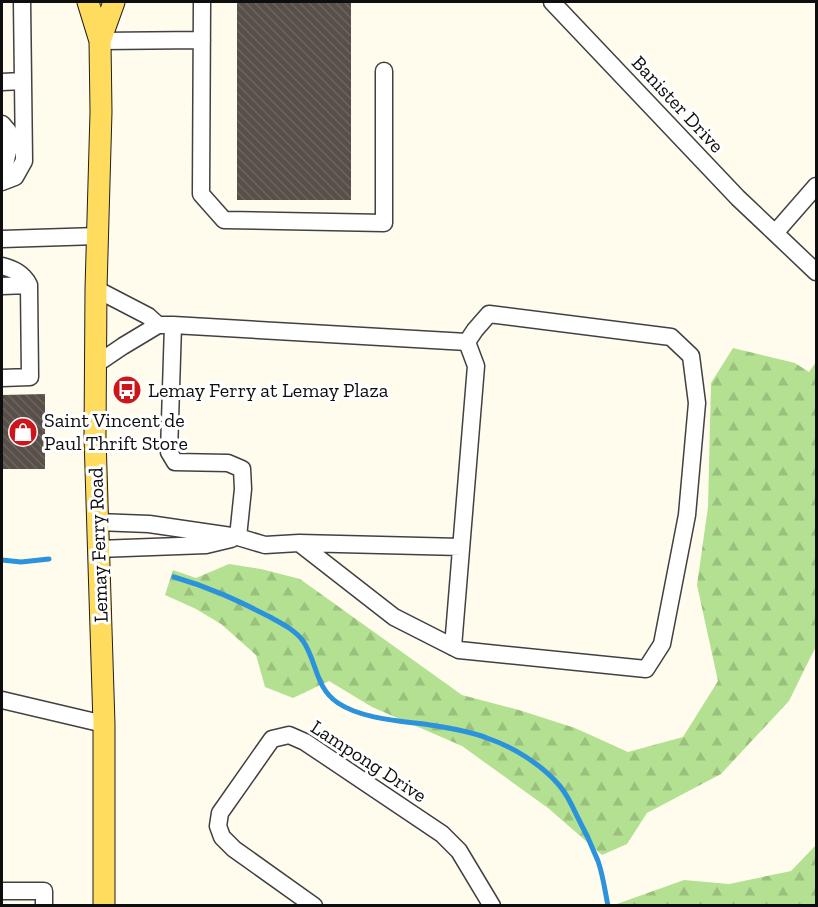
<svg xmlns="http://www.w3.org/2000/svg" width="818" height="907" viewBox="0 0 818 907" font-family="'Zilla Slab',serif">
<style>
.forest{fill:url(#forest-firs)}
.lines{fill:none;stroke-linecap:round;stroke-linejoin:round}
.stream{stroke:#2c92dc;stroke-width:5}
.building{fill:url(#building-back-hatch)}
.minor-casing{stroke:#414141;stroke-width:19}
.major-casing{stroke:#1f1f1f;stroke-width:23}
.minor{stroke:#fff;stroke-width:16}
.major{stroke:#ffdb5e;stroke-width:21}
.labels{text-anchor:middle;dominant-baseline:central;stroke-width:6;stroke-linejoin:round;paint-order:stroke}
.street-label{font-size:20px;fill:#0e0e0e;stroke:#fff}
.poi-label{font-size:20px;fill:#0e0e0e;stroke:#fff;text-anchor:start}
</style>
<defs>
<pattern id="forest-firs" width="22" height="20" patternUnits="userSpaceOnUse" patternTransform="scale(1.5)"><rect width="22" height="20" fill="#b3e191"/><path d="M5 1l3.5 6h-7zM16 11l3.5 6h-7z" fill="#99c07c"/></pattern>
<pattern id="building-back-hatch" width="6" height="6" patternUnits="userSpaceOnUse" patternTransform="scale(1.5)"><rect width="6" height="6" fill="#584f49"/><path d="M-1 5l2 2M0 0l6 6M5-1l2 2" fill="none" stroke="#6b645f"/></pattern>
</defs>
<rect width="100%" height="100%" fill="#fffcee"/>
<path class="forest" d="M733,348L795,363L809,372L816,362V646L789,701L721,774L647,813L627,844L602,855L548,808L462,746L372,707L329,681L293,698L265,687L256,655L221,624L196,609L165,595L173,570L196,578L229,564L261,569L300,579L462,695L519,710L575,728L628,752L683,737L718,681L697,585L708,507L711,383Z
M816,845V905H614L684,880L729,884L791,871Z"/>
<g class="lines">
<path class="stream" d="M2,560L21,562L49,559
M174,577C209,587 237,600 270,617C281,623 295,630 303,641C317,661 315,688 338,703C362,719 401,721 430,725C449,728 469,731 487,738C513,747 541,764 559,785C567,794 572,805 577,816C585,831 592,846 598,861C603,875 605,891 608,906"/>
</g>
<path class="building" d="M237,2H351V200H237Z
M45,394V469H2V395Z"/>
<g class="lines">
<g class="minor-casing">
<path id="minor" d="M202,2L201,194L224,220L384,223V71
M552,2L738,198L775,233
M100,41L202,40
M2,82L23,81
M2,124L8,131L10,143L2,177
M2,182L15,177L24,161L22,2
M816,186L775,233L816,272
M2,239L98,236
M2,266C13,269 23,273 29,285
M2,286L29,285L30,377L2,378
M96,289L148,316L158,325
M173,325L169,452L175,462L228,463L242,469L243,489L238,537
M95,365L123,346L158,325H173L467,342L475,330L489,314L671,337L691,356L697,403L687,515L662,644L646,669L459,650L394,617L299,543L265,545L238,537L149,524L97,522
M299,543L461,547
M98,549L206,545L231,539
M453,647L476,366L467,342
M2,700L104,724
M2,891H44V906
M314,906L234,849L222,837L218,826L220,813L272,739L289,735L305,742L442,834L459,851L492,906"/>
</g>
<g class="major-casing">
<path id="major" d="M88,2L100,41L101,112L96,289L95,438L104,724V906
M100,41L114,2"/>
</g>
<use href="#minor" class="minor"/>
<use href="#major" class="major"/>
</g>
<defs>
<g id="bus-disc" transform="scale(1.5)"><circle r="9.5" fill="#cd161c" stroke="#fff"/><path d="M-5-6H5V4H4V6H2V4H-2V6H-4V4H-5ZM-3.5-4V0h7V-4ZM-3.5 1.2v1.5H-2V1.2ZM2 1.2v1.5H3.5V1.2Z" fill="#fff"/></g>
<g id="shop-disc" transform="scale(1.5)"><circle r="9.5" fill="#cd161c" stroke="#fff"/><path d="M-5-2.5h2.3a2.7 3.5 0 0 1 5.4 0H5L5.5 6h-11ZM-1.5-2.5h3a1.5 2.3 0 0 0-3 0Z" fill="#fff"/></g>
</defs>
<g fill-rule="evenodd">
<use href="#bus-disc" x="127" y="390"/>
<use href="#shop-disc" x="23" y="432"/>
</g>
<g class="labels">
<g class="street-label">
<text transform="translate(678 104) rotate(47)">Banister Drive</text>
<text transform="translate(98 545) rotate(-92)">Lemay Ferry Road</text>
<text transform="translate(369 761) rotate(33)">Lampong Drive</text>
</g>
<g class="poi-label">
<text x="148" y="390">Lemay Ferry at Lemay Plaza</text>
<text x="44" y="420">Saint Vincent de<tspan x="44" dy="23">Paul Thrift Store</tspan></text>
</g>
</g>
<rect width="818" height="907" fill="none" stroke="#0e0e0e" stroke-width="6"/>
</svg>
